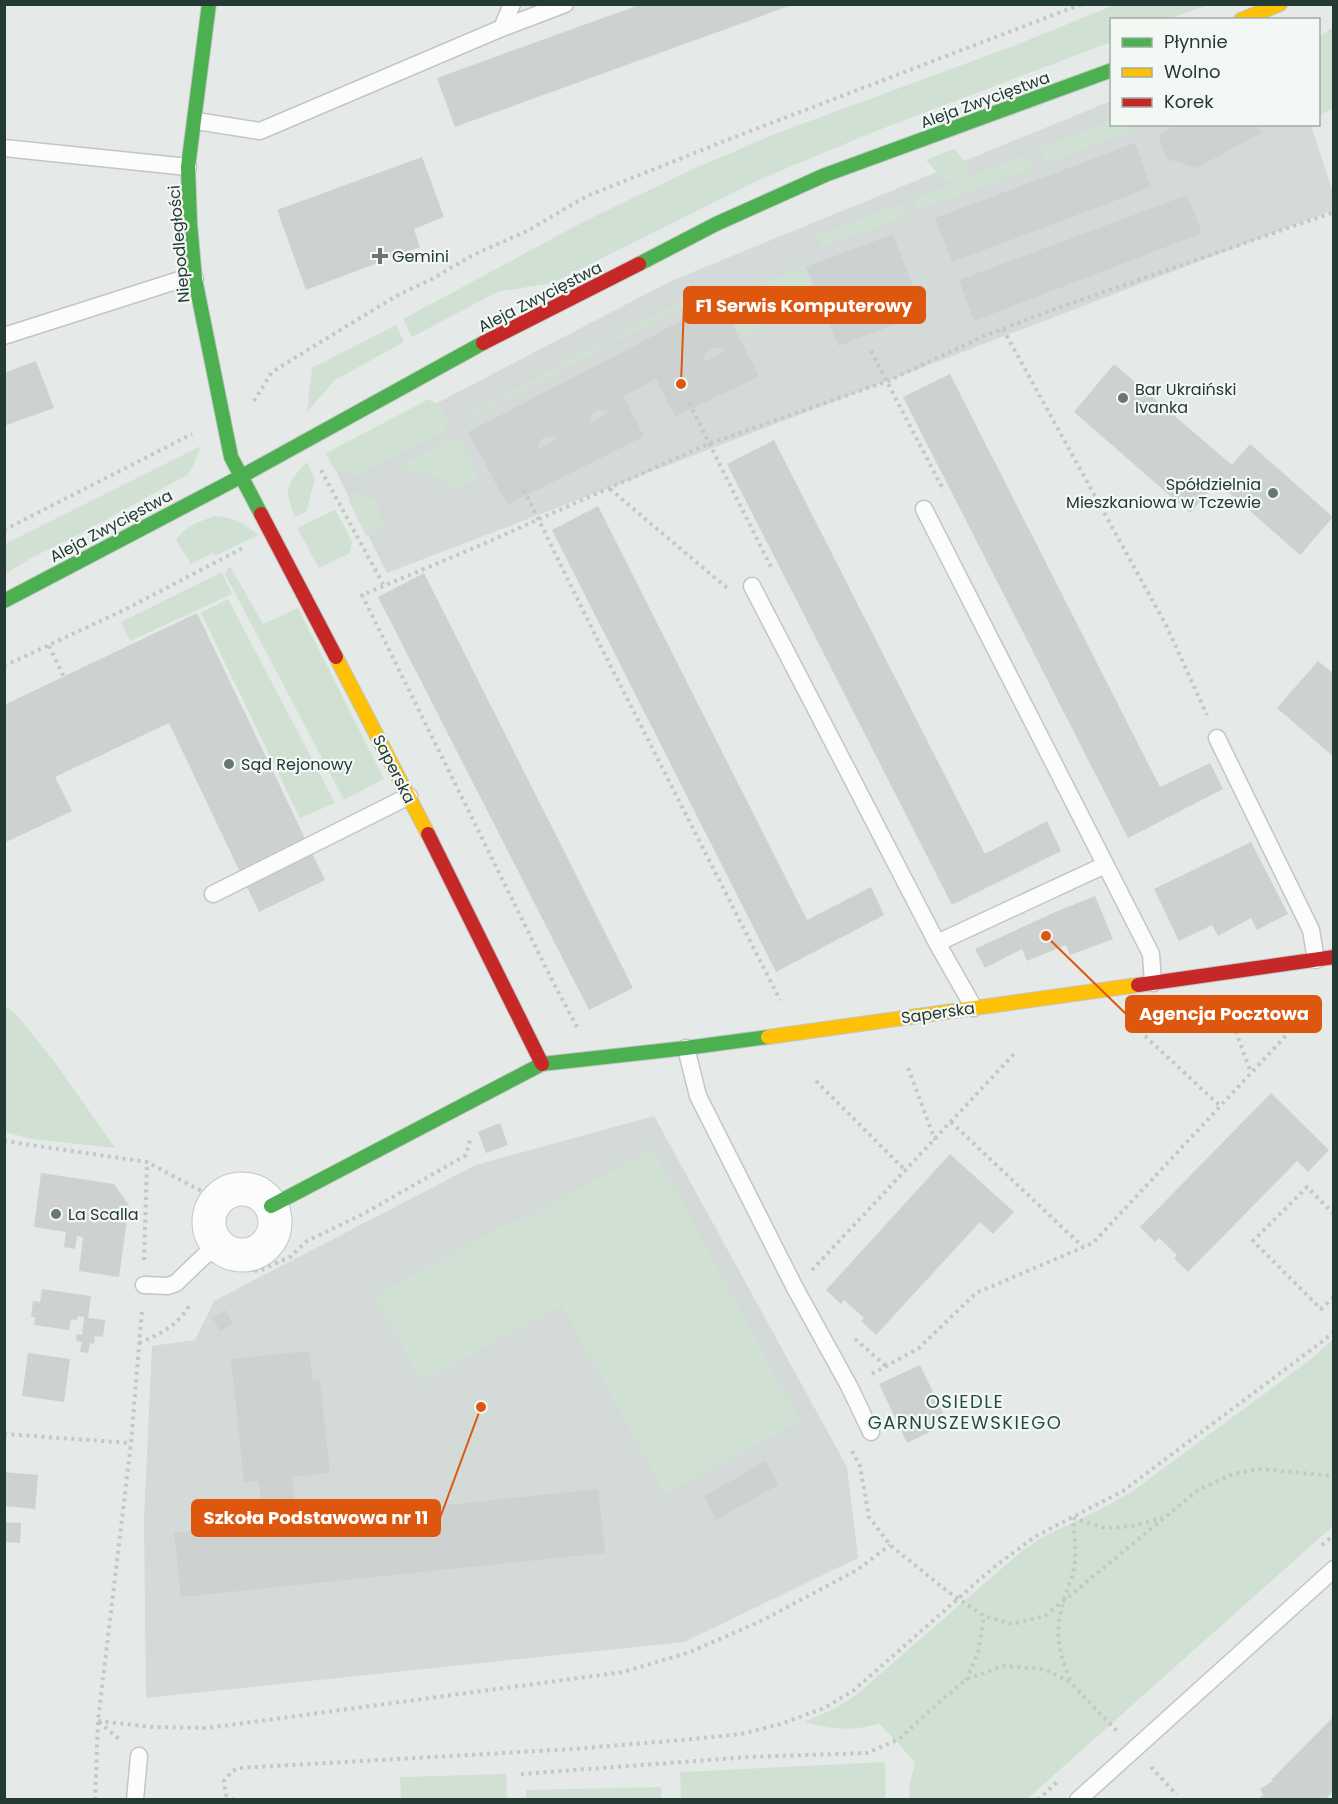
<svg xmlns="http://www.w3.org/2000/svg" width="1338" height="1804" viewBox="0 0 1338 1804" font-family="Poppins,sans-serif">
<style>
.built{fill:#d3dad7}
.green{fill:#d0e1d4}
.building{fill:#cdd2d0;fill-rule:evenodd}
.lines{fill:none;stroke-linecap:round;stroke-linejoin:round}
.lane-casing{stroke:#c2c6c4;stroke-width:19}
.street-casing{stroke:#c2c6c4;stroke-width:35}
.fast-casing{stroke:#c0c7c4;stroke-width:16}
.slow-casing{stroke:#c0c7c4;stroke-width:16}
.jam-casing{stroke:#c0c7c4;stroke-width:16}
.path{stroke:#c2c9c5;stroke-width:4;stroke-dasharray:3 4.5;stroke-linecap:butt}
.lane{stroke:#fbfcfb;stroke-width:16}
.street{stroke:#fbfcfb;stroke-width:33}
.fast{stroke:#4caf50;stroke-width:14}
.slow{stroke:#ffc107;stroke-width:14}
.jam{stroke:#c62828;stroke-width:14}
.poi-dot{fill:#687773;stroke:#f3f8f5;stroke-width:2}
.labels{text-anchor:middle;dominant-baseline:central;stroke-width:4.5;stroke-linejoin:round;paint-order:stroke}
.street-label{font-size:16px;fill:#243a34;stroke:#f3f8f5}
.poi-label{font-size:16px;fill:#243a34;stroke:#f3f8f5;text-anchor:start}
.neighbourhood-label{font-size:18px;letter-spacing:1.5px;fill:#224b3f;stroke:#f3f8f5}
.leader{fill:none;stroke:#de570e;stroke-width:2}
.callout-dot{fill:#de570e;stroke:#f3f8f5;stroke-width:2}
.callout{fill:#de570e;stroke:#de570e;stroke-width:2}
.callout-label{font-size:18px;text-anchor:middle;font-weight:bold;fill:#fff}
</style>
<rect width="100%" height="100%" fill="#e5e9e7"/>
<path class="built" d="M1111,101L1112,124L1311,125L1333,193V210L387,573L330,459L671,281Z
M654,1116L847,1467L858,1558L684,1642L146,1698L144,1519L152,1346L195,1340L214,1301L476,1165Z"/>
<path class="green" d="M1117,4L1208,5L1169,19L1112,20L1111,42L876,131L761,179L552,283L497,292L412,337L403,319L585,221L691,170L780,132L1016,45Z
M1333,27V108L1319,116V37Z
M1111,120L1112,124L1131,125L1134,130L1047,163L1040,149Z
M954,149L974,173L945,182L926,160Z
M1028,154L1033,168L918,210L914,199Z
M901,203L908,215L822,247L817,236Z
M804,266L825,313L791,310L786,293L778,286L770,288L763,293L747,290Z
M708,288L711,292L614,343L611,338Z
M725,298L761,307L768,317L745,340Z
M396,325L404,342L335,380L307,412L312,368Z
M598,345L602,349L466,420L461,418Z
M429,399L441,407L448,420L443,432L353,477L334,469L326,453Z
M458,435L479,478L454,490L437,477L399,467Z
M201,446L193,466L187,475L80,534L33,557L5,574V544Z
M307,462L315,479L306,512L295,517C283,487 286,485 307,462Z
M355,491L379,502L380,520L385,527L366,536L348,499Z
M335,510L352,541L350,553L319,568L297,528Z
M215,516C236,518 242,522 258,535L215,556L213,553L191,564L176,540C185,526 200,521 215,516Z
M230,566L263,624L298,608L384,779L344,800L225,574Z
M222,572L232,594L130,641L121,622Z
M228,599L335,803L300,818L201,613Z
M5,1006L16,1014L54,1061L115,1148L32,1139L5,1132Z
M653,1149L800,1421L665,1494L562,1305L421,1382L375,1296L516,1219L518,1222Z
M1333,1339V1526L1027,1799H910L909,1787L915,1762L880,1724C849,1731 836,1730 804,1722L836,1708L856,1695L1023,1550L1043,1537L1099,1510L1133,1491L1311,1359Z
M885,1762L886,1799H681L680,1772Z
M506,1774L507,1799H401L400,1777Z
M661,1787L662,1799H526V1790Z"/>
<path class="building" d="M639,5H792L455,127L437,78Z
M1177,124H1256L1261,133L1197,168L1167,159L1158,135Z
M1135,143L1151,187L952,262L935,218Z
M422,157L444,217L414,229L420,247L306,290L277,210Z
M1187,195L1202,233L974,321L959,280Z
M893,234L923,314L838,346L806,267ZM859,290L868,294L842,304L848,294Z
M720,300L759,376L675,417L656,379L623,396L644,436L508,505L491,475L498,470L491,474L468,432L638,344ZM715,347L727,350L702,363L706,353ZM599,409L611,411L589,423L591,414ZM548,436L557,439L537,450L540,440Z
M36,361L54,408L4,426V373Z
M1114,364L1232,465L1250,444L1333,517L1300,555L1217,482L1190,513L1074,412Z
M950,374L1160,787L1210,763L1223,789L1128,838L903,397Z
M774,440L985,854L1047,821L1061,851L952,905L727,464Z
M598,506L807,920L871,887L884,915L776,972L552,530Z
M424,573L633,988L589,1010L378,597Z
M197,613L325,880L259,912L169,723L55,777L72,811L4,843V705Z
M1318,661L1334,674V757L1277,708Z
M1251,842L1288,914L1257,930L1251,918L1218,936L1212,925L1179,941L1154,889Z
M1095,896L1113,939L1070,955L1066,945L1027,961L1022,949L985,968L975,949L1053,913Z
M1271,1093L1329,1150L1308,1172L1297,1161L1188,1272L1174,1258L1177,1255L1159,1238L1155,1242L1140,1227Z
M500,1123L508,1145L486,1153L478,1132Z
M950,1154L1014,1212L993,1234L980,1222L876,1335L861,1321L864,1318L844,1300L841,1304L826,1290Z
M41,1173L114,1184L129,1205L119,1277L79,1271L83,1237L77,1236L75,1249L64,1247L66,1232L34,1227Z
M42,1289L91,1296L88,1318L105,1320L103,1337L95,1336L94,1344L90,1343L88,1353L80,1352L82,1342L76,1341L77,1334L82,1335L84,1317L78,1316L77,1320L71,1319L69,1330L34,1325L35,1317H31L33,1301L40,1302Z
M226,1310L233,1324L220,1331L212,1317Z
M309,1351L313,1380L320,1379L330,1473L292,1477L297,1521L598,1489L605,1553L181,1597L174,1533L264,1524L259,1481L244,1482L231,1359Z
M28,1353L70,1359L64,1402L22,1396Z
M920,1365L948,1423L907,1443L879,1384Z
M766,1461L778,1485L716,1520L704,1496Z
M4,1472L38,1475L35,1509L4,1506Z
M4,1522L21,1523L20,1543L4,1542Z
M1334,1716V1790L1325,1800H1256L1263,1795L1260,1789L1273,1781L1271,1780Z"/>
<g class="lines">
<g class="lane-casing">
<path id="lane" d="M502,28L512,4
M196,121L260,131L502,28L565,4
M4,148L188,167
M4,336L179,280L195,279
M924,509L1151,954L1153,983
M752,586L937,943L974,1008
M1217,738L1311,930L1316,960
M213,894L409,796
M937,943L1105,865
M686,1048L698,1096L795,1288L849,1386L871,1432
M144,1285L168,1286L176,1283L204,1256L220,1247
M135,1800L139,1756
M1078,1800L1334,1569"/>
</g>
<g class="street-casing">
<path id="street" d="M209 1222a33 33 0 1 1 66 0a33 33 0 1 1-66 0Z"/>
</g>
<g class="fast-casing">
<path id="fast" d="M209,4L188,167L190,223L195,279L231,457L261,514
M639,264L716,224L825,175L1112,70
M4,601L242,476L483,343
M271,1206L542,1064L686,1048L768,1037"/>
</g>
<g class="slow-casing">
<path id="slow" d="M1241,20L1280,4
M336,657L428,834
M768,1037L1138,985"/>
</g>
<g class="jam-casing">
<path id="jam" d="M483,343L639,264
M261,514L336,657
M428,834L542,1064
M1138,985L1334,957"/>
</g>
<path class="path" d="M1003,329L1166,625L1207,715
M871,351L944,491
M254,401L272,372L314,346L398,295L432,279L473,255L527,231L587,196L727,140L1082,4
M689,403L771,567
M321,470L383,584
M610,489L727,588
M524,490L601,647L780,1000
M4,530L192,434
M49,646L64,677
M4,666L124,610L243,548
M1233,1024L1251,1073
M577,1027L552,980L362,595L481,545L708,444L888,381L984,336L1055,309L1334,212
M1145,1036L1220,1106
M908,1068L935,1140
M816,1081L906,1171
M951,1122L1083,1247
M4,1141L147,1162L218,1200
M1334,1214L1307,1187L1253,1241L1321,1309L1334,1297
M144,1260L147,1162
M232,1268L259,1271L290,1257L307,1241L367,1212L466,1155L470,1140
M812,1270L1014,1054
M855,1339L886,1366
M139,1343C160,1334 177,1326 189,1306
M872,1374L919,1348L976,1293L1093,1243L1305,1015
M4,1434L131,1443
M852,1451L860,1466L869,1517L890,1545L947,1591L984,1616L1012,1624L1045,1616L1198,1490L1233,1474L1260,1469L1334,1476
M1073,1518L1105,1528L1133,1526L1162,1518
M1322,1545L1334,1535
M966,1680L978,1653L984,1616
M1070,1680C1058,1649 1054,1633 1064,1600C1067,1589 1072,1579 1074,1569C1077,1552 1074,1534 1073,1518
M98,1721L153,1727L207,1728L623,1672L690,1652L763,1620L857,1570L890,1545
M99,1722L120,1740
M1151,1767L1177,1795
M521,1774L749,1757L867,1753L899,1739L934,1707L965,1680L1003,1666L1044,1669L1070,1682L1117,1731
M95,1800L98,1721L131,1443L142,1310
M234,1800L226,1795L224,1781L232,1771L239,1768L573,1749L682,1740L741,1734L781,1724L824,1708L853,1691L994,1567L1036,1536L1123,1491L1319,1344L1334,1332
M1038,1800L1057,1782"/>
<use href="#lane" class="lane"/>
<use href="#street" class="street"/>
<use href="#fast" class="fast"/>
<use href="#slow" class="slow"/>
<use href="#jam" class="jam"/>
</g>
<g class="poi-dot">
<path d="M377 247h6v6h6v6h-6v6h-6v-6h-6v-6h6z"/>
<circle cx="1123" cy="398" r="6"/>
<circle cx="1273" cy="493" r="6"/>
<circle cx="229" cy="764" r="6"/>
<circle cx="56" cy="1214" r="6"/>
</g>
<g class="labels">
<g class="street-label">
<text transform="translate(985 100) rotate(-20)">Aleja Zwycięstwa</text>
<text transform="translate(179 244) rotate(-95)">Niepodległości</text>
<text transform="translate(540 297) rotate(-27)">Aleja Zwycięstwa</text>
<text transform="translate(111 526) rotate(-28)">Aleja Zwycięstwa</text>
<text transform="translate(394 769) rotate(63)">Saperska</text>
<text transform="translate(938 1013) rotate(-8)">Saperska</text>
</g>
<g class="poi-label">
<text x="392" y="256">Gemini</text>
<text x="1135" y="389">Bar Ukraiński<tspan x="1135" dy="18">Ivanka</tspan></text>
<text x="1261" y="484" text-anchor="end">Spółdzielnia<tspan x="1261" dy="18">Mieszkaniowa w Tczewie</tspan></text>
<text x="241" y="764">Sąd Rejonowy</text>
<text x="68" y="1214">La Scalla</text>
</g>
<g class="neighbourhood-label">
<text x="965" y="1401">OSIEDLE<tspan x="965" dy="21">GARNUSZEWSKIEGO</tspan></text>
</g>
</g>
<path class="leader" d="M681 384L684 305M1046 936L1126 1014M481 1407L440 1518"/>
<g class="callout-dot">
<circle cx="681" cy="384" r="6"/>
<circle cx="1046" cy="936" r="6"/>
<circle cx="481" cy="1407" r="6"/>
</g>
<g class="callout">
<rect x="684" y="287" width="241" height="36" rx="6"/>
<rect x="1126" y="996" width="195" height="36" rx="6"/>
<rect x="192" y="1500" width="248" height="36" rx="6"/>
</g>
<g class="callout-label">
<text x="804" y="312">F1 Serwis Komputerowy</text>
<text x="1224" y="1020">Agencja Pocztowa</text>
<text x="316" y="1524">Szkoła Podstawowa nr 11</text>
</g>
<rect width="1338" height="1804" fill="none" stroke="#243a34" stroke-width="12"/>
<rect x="1110" y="18" width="210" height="108" fill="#f3f8f5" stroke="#a0aca8" stroke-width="1.5"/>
<rect x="1122" y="38" width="30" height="9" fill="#4caf50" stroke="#a0aca8" stroke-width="1.5"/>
<text x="1164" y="48" font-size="18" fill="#243a34">Płynnie</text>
<rect x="1122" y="68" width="30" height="9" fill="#ffc107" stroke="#a0aca8" stroke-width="1.5"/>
<text x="1164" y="78" font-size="18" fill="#243a34">Wolno</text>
<rect x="1122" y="98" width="30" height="9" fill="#c62828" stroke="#a0aca8" stroke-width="1.5"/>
<text x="1164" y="108" font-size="18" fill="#243a34">Korek</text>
</svg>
